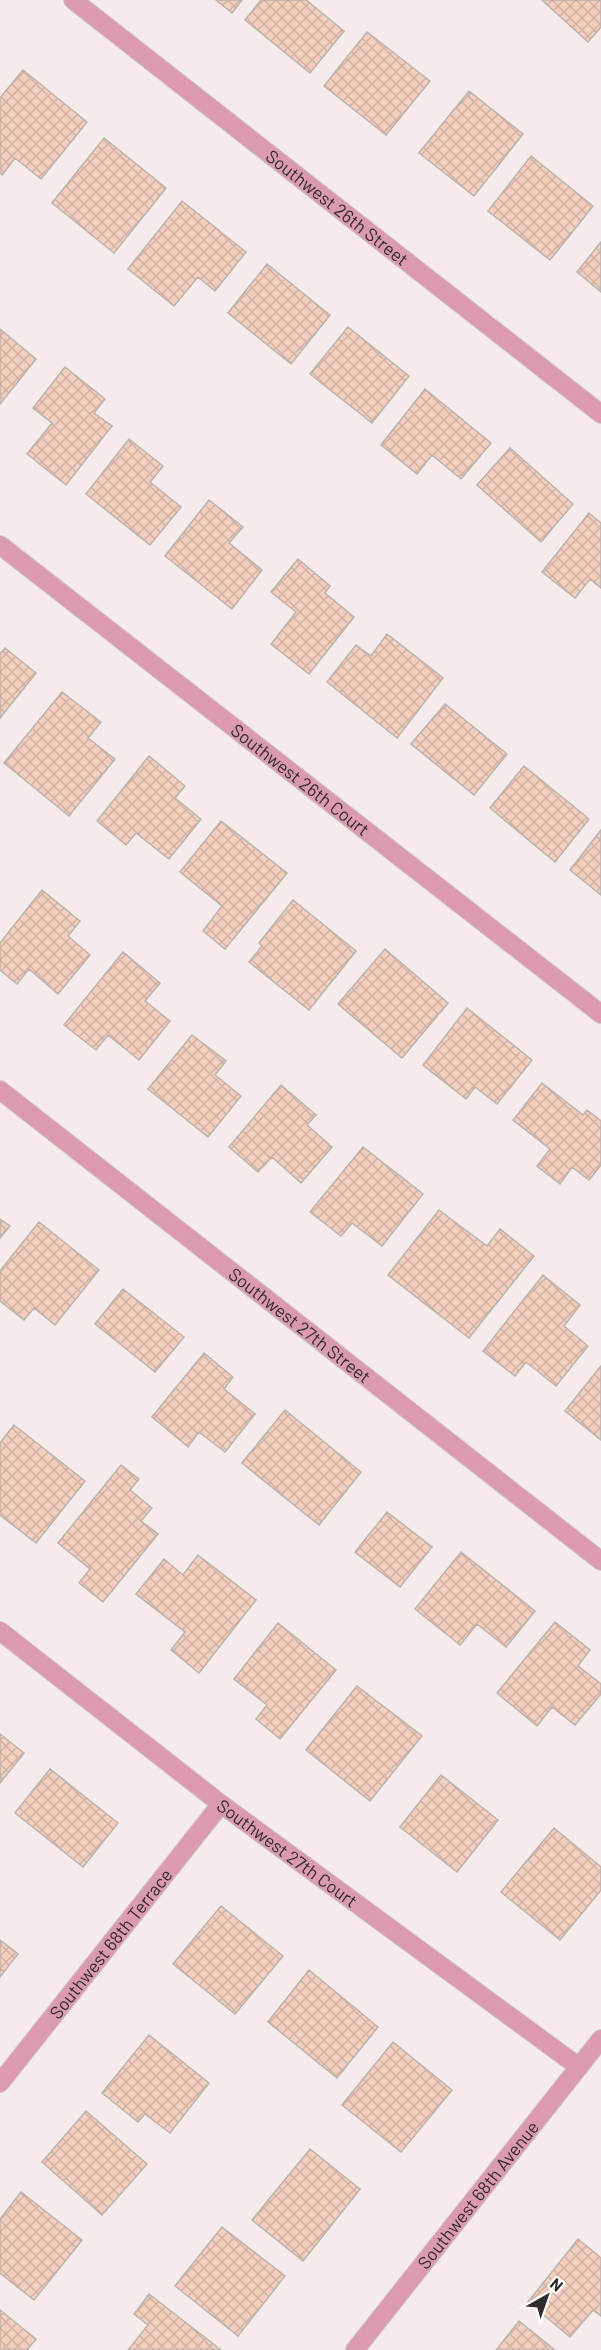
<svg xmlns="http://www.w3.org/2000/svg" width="601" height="2350" viewBox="0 0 601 2350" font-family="Barlow,sans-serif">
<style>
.building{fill:url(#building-cross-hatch);stroke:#bab3af;stroke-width:1.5}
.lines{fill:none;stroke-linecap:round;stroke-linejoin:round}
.minor-casing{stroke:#d1c9c8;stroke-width:20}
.minor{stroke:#db9aae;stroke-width:18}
.labels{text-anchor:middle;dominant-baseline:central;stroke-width:5;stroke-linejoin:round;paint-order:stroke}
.street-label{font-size:18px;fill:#2f2c2c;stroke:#fff}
</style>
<defs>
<pattern id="building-cross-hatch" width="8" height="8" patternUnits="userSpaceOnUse" patternTransform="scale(1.5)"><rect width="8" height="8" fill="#f3cebc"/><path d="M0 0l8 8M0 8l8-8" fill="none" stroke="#d1b1a2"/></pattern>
</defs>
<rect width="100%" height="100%" fill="#f4ebea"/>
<path class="building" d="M216,0H242L232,13Z
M261,0H306L344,31L310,73L245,20Z
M542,0H601V27L588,42Z
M367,32L430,81L386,135L324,86Z
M23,70L87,122L41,179L15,158L2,175L0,173V98Z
M469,91L523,134L474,196L419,153Z
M104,138L166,188L114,253L52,203Z
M531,156L593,206L550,260L488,211Z
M182,201L246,252L215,291L198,277L174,306L128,269Z
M601,242V292L577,272Z
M267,264L330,315L291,364L228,313Z
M348,327L409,376L372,423L310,374Z
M0,329L36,359L0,404Z
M65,367L105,399L94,413L112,426L66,485L27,454L52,423L33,408Z
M425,389L491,443L461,479L432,455L417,474L381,445Z
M129,439L163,466L150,482L181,507L150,545L86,494Z
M510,448L573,504L541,542L477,485Z
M209,500L243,527L229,543L262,570L232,609L165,556Z
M589,513L601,523V588L590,579L575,598L542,572Z
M298,559L330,586L325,593L354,617L309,674L271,644L296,612L271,592Z
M387,634L443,678L397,738L327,682L356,645L371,656Z
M5,648L36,673L0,718V654Z
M62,692L101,722L88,738L115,759L69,816L4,763Z
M445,704L507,754L474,795L411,744Z
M149,756L185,786L175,798L201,819L169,859L136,833L126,845L97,821Z
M524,766L589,819L555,862L490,808Z
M221,821L287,873L225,949L203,931L222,906L180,872Z
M601,830V895L570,870Z
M42,890L80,921L68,936L90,955L58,994L29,969L17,984L0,970V943Z
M293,900L356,951L309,1010L249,962L262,946L259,943Z
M385,949L448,1003L402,1058L338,1004Z
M123,952L160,983L145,1001L170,1021L139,1060L108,1035L96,1050L64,1025Z
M467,1008L532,1060L497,1104L475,1087L466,1099L423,1065Z
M192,1035L226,1061L215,1075L241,1096L208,1137L148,1089Z
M542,1083L583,1115L587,1110L601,1121V1165L589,1180L572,1167L560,1184L537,1166L550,1149L513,1120Z
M281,1085L316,1115L307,1125L332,1147L301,1183L272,1157L258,1172L229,1147Z
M363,1147L423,1194L382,1246L352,1223L341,1236L310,1212Z
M439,1210L487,1246L500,1229L534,1256L469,1338L388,1275Z
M0,1219L10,1226L0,1238Z
M39,1222L99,1270L55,1325L34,1308L24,1320L0,1301V1271Z
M543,1275L580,1305L564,1326L588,1346L556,1386L526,1362L515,1376L483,1351Z
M123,1289L184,1337L155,1372L95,1324Z
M204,1353L233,1377L224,1389L255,1414L225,1452L199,1432L188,1447L152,1417Z
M601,1366V1440L565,1411Z
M285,1410L361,1472L319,1525L242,1463Z
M14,1425L85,1481L36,1543L0,1515V1443Z
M121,1465L139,1479L130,1490L152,1508L141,1521L158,1534L103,1602L79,1583L90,1569L58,1543Z
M387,1512L432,1547L400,1587L355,1552Z
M461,1552L535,1611L506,1647L477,1624L460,1645L415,1609Z
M198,1555L256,1600L199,1673L171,1650L185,1632L136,1594L164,1559L183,1575Z
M555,1622L590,1650L578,1666L601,1684V1694L575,1725L552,1707L537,1726L497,1693Z
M278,1623L336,1670L280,1739L256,1719L267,1705L234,1679Z
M357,1686L422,1736L370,1801L306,1750Z
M0,1734L24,1753L0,1783Z
M50,1769L118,1823L83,1867L15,1813Z
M441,1775L498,1820L457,1872L400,1827Z
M554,1828L601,1867V1890L560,1940L501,1892Z
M221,1906L283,1956L235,2014L173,1964Z
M0,1940L18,1954L0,1977Z
M309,1970L378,2027L337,2078L268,2022Z
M149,2035L209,2083L170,2133L145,2114L138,2122L102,2093Z
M393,2042L452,2090L401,2152L342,2105Z
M86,2111L147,2164L102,2215L42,2162Z
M310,2149L360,2189L303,2261L252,2220Z
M21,2192L82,2240L34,2300L0,2273V2219Z
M222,2227L285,2276L238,2336L175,2286Z
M578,2239L601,2258V2316L593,2310L570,2337L528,2302Z
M149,2294L221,2350H128L148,2325L134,2314Z
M0,2310L36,2339L27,2350H0Z
M519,2321L555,2350H496Z"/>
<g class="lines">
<g class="minor-casing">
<g id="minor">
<path id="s1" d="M73,0L601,414"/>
<path id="s2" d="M0,545L601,1014"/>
<path id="s3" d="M0,1090L601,1561"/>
<path id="s4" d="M0,1631L221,1804L579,2067"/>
<path id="s5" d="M0,2083L221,1804"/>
<path id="s6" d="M355,2350L601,2039"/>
</g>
</g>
<use href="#minor" class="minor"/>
</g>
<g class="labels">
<g class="street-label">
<text stroke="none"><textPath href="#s1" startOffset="336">Southwest 26th Street</textPath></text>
<text stroke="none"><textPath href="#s2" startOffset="381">Southwest 26th Court</textPath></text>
<text stroke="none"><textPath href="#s3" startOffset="381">Southwest 27th Street</textPath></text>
<text stroke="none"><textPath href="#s4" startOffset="363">Southwest 27th Court</textPath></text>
<text stroke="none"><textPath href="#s5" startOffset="178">Southwest 68th Terrace</textPath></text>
<text stroke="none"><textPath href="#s6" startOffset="198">Southwest 68th Avenue</textPath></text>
</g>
</g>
<g transform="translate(547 2296) rotate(40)" stroke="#ffffff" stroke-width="4.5" paint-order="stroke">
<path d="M0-4.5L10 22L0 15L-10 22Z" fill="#2f2c2c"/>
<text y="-9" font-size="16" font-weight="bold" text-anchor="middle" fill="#2f2c2c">N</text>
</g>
</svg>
